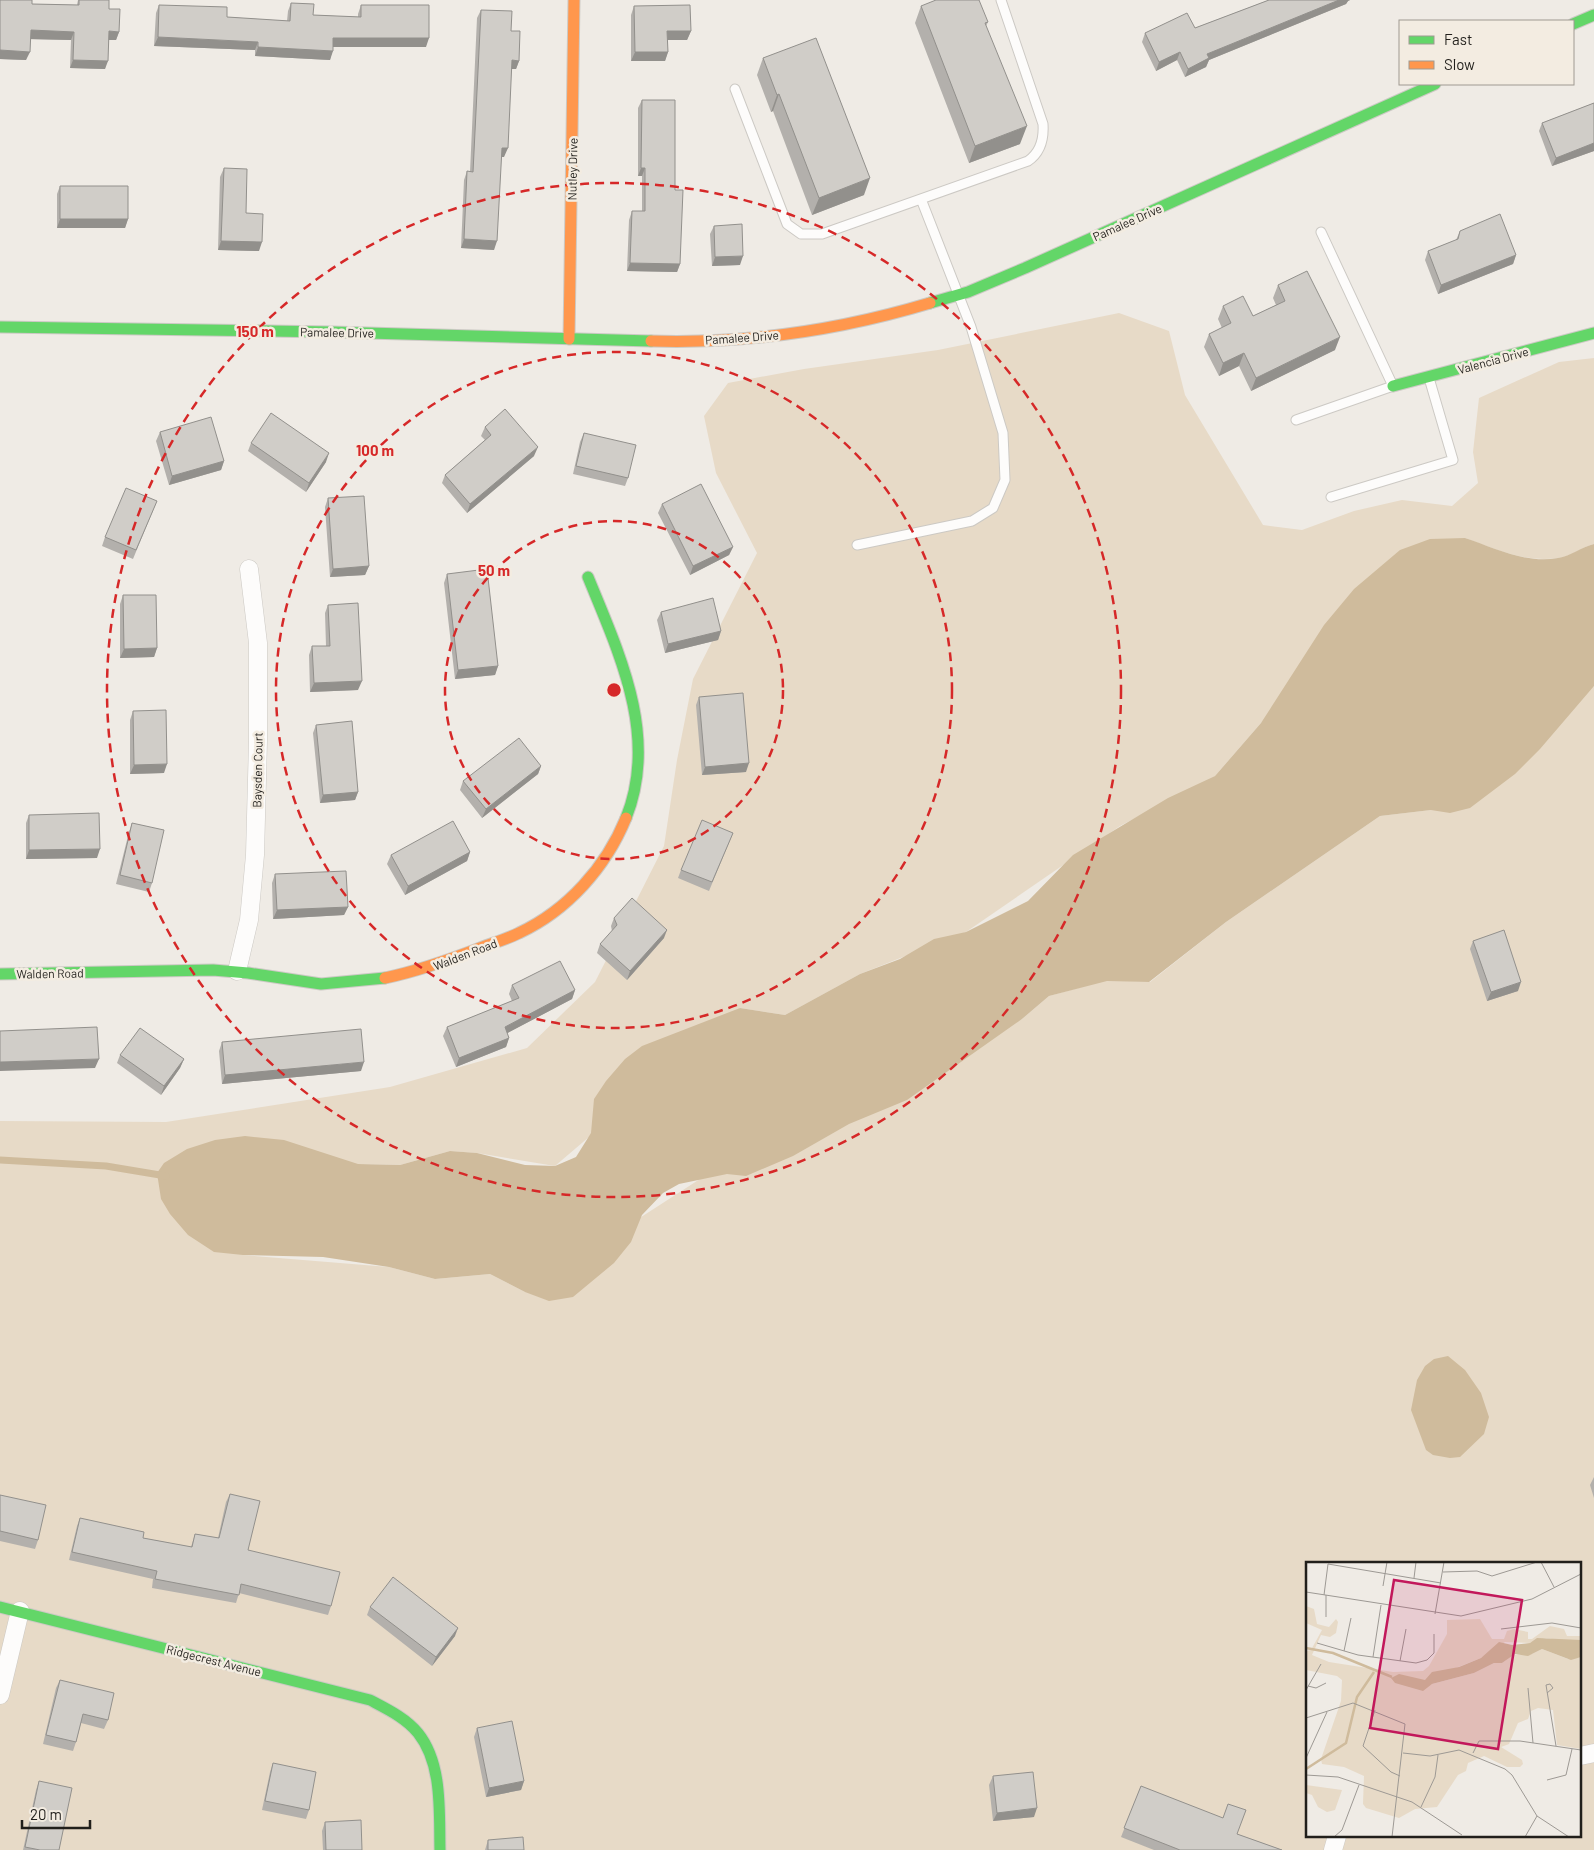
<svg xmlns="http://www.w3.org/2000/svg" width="1594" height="1850" viewBox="0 0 1594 1850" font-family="Barlow,sans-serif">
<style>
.green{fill:#e7dac7;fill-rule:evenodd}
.water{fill:#cfbb9c}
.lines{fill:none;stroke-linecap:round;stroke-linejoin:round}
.stream{stroke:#cfbb9c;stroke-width:7}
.lane-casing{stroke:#ccc9c4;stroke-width:11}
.street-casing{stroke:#ccc9c4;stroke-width:19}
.fast-casing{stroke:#ccc9c4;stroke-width:13}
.slow-casing{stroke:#ccc9c4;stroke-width:13}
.lane{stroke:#fdfcfb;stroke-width:9}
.street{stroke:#fdfcfb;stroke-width:18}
.fast{stroke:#63d668;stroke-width:11}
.slow{stroke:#ff974d;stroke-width:11}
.wall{fill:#b3b0ac}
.shaded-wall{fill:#92908c}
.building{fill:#d0cdc8;stroke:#92908c}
.ring{fill:none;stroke:#d62828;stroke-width:2.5;stroke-dasharray:9 6}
.labels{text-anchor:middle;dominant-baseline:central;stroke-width:5;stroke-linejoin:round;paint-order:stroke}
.street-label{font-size:12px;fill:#211f1b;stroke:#f3ece1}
.inset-river{fill:none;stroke:#cfbb9c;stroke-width:2.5}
.inset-road{fill:none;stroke:#9d9994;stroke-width:1}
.view{fill:#c2185b;fill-opacity:0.15;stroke:#c2185b;stroke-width:2.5}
.inset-edge{fill:none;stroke:#211f1b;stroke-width:2.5}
.centre{fill:#d62828;stroke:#f3ece1;stroke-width:2.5}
.ring-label{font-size:15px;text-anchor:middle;font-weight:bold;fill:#d62828;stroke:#f3ece1;stroke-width:5;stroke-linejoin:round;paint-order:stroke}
</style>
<rect width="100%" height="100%" fill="#efebe5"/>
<path class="green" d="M1119,313L1169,331L1185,395L1263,525L1302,530L1354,511L1402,500L1452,506L1478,483L1473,452L1479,398L1559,362L1594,358V544C1581,547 1571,557 1558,558C1525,563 1496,549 1465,538L1261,723L1215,776L1120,826L966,932L860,974L785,1015L740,1008L555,1166L477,1153L450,1151L400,1165L358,1164L243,1255L389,1267L435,1279L490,1274L525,1292L700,1179L1022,1019L1049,996L1107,980L1150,982L1226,922L1380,816L1431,810L1594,686V1850H0V1121L166,1122L390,1087L527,1048L595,982L664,846L677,760L693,679L757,553L716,473L704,416L728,383L804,369L938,350ZM1308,1564H1580V1836H1308Z"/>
<path class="water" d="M1465,538C1495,548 1526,564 1558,558C1571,556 1581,547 1594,544V686L1540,749L1515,774L1470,808L1450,813L1431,810L1380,816L1226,922L1149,982L1107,981L1049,996L1022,1019L907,1100L849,1124L793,1156L746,1176L727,1174L679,1184L663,1193L642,1215L631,1242L614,1263L573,1297L549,1301L525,1292L490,1274L435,1279L389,1267L323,1257L243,1255L214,1252L188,1235L170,1214L161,1199L157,1173L164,1163L187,1149L215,1140L245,1136L284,1140L358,1164L400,1165L450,1151L477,1153L525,1165L555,1166L576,1157L591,1133L594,1099L606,1081L625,1059L642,1046L740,1008L785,1015L860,974L900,959L934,939L966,932L1028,901L1073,855L1168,798L1215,776L1261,723L1324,625L1354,589L1400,550L1430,539Z
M1448,1356L1465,1370L1481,1393L1489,1417L1484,1434L1460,1457L1450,1458L1433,1455L1426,1450L1411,1410L1417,1380L1425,1366L1434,1359Z"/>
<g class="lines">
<path class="stream" d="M0,1160L106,1166L166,1176"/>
<g class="lane-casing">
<path id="lane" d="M735,89L787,224L801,234H822L1028,161C1041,152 1044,139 1043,124L1001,0
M1296,420L1393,386L1321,232
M1331,497L1453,460L1429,378
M857,545L972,521L993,508L1005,480L1003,433L971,327L921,199"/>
</g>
<g class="street-casing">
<path id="street" d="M237,971L249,920L255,855L258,741V643L249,569
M0,1695L20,1611
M1580,1756L1594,1753
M1333,1850L1337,1836"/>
</g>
<g class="fast-casing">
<path id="fast" d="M1573,24L1594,15
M930,303L968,292L1025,268L1435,84
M0,327L332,332L651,341
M1393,386L1594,333
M588,577C619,653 659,736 626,818
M0,974L213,970L248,973L321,984L385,978
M0,1607L370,1700C387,1709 406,1718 418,1733C443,1764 439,1813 440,1850"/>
</g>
<g class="slow-casing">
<path id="slow" d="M569,339L574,0
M651,341C745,344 840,330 930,303
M385,978C418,971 449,960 480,948C493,943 507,939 519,933C568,910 606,867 626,818"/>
</g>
<use href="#lane" class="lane"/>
<use href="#street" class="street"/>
<use href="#fast" class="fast"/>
<use href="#slow" class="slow"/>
</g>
<path class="wall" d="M0,0L32,4L77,5L78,0H109V9L119,32L116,40H109L105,69L70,68L71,40L30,39L26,60L0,59Z
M1269,0H1350L1348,1L1346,4L1209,60L1206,67L1185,77L1177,60L1156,71L1142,42L1145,33L1195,28Z
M291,3L313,15L358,17V14L361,5L426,47H333L330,60L255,56V50L154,46L156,13L159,5L227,17L287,21L288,11Z
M634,6L691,31L687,40H667L668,52L665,61H631V15Z
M921,6L988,22L986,26L1020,144L969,163L915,23Z
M481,10L511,31L519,61L516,69H511L504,157H501L494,250L461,248L464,180L467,171L470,172L477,18Z
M763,58L864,195L812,215L773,111L771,112L757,75Z
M642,100L675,190L680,264L677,272L627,271L629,220L632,211H642V176H638V108Z
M1594,103V151L1552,166L1539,131L1542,123Z
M224,168L246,213L259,251L218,250L220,177Z
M60,186L128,219L125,228H57V194Z
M714,226L740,265L712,266L710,234Z
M1460,231L1516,255L1513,264L1438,294L1425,260L1428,251L1456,240Z
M1278,285L1335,350L1251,391L1239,366L1219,376L1204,347L1209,334L1222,328L1218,319L1223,306L1253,316L1276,305L1273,298Z
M485,427L534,456L467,513L442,483L445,475L485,440L481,436Z
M160,432L224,461L221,470L169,485L156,441Z
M584,433L628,478L625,486L573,474L580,442Z
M251,443L326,462L306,492L248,451Z
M328,498L369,566L365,575L330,577L325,507Z
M157,501L133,559L102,546L105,537Z
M662,504L733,547L729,555L690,575L658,513Z
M447,574L498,666L495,675L455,679L444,583Z
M123,595L157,648L154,657L120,658V604Z
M328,605L358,690L310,692L309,655L312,646H326L325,613Z
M661,612L721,631L718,640L665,653L657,620Z
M699,697L746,772L702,775L696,705Z
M133,711L164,773L130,774V720Z
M316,725L358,792L355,800L320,803L313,733Z
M541,766L538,774L482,818L460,790L463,781Z
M29,815L97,858L26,859V823Z
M132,823L152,883L149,892L116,884L129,832Z
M733,833L709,891L678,878L681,870Z
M470,852L467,861L405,895L387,864L391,855Z
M275,874L348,907L344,915L273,919L272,883Z
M614,918L664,938L627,980L597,953L600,944L612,931L611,926Z
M1473,941L1518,991L1487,1001L1470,949Z
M512,985L575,990L572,999L507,1033L509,1038L506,1047L456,1067L443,1036L447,1027L512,1001L509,994Z
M222,1042L361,1071L222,1084L219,1051Z
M120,1055L184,1059L180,1068L161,1095L117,1063Z
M1594,1477V1498L1590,1485Z
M230,1494L248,1550L331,1606L328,1615L239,1593L236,1603L152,1588L153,1579L69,1560L77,1526L80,1518L143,1538L191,1547L195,1534L218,1538L226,1502Z
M0,1495L38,1540L35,1549L0,1541Z
M370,1607L455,1636L432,1666L367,1615Z
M60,1680L108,1720L104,1729L81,1723L76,1742L73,1751L43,1744L56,1688Z
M477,1728L524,1781L521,1790L486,1797L474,1737Z
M273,1763L309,1810L306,1819L262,1810L270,1772Z
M993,1776L1034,1817L993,1821L989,1785Z
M39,1781L59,1850H23L36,1790Z
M1141,1786L1237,1834L1282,1850H1154L1121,1837Z
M325,1822L362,1850H323L322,1831Z
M488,1840L524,1850H485Z"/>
<path class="shaded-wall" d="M1339,0H1350L1348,1L1346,4L1209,60L1206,67L1185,77L1188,69L1207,54Z
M31,30L74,32L71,40L27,39Z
M109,31L119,32L116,40H106Z
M667,31H691L687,40H664Z
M158,37L258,42L255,50L154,46Z
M333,38H429L426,47H330Z
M258,47L333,51L330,60L255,56Z
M0,50L30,52L26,60L0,59Z
M635,52H668L665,61H631Z
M1180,52L1177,60L1156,71L1159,62Z
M73,60L108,61L105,69L70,68Z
M512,60L519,61L516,69H509Z
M779,94L773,111L771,112L777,95Z
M1027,126L1020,144L969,163L975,146Z
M1594,143V151L1552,166L1556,158Z
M502,148H508L504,157H499Z
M641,168H645L642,176H638Z
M870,178L864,195L812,215L819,198Z
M60,219H128L125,228H57Z
M464,239L497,241L494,250L461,248Z
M221,241L262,242L259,251L218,250Z
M1516,255L1513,264L1438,294L1441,285Z
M743,256L740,265L712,266L715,257Z
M630,263L680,264L677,272L627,271Z
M1340,337L1335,350L1251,391L1256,378Z
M1244,353L1239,366L1219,376L1223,363Z
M538,447L534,456L467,513L470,504Z
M329,453L326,462L306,492L309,483Z
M224,461L221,470L169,485L172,476Z
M733,547L729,555L690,575L693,566Z
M369,566L365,575L330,577L333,569Z
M721,631L718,640L665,653L668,644Z
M157,648L154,657L120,658L124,649Z
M498,666L495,675L455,679L458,670Z
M362,681L358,690L310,692L314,683Z
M749,763L746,772L702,775L705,767Z
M167,764L164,773L130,774L134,765Z
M541,766L538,774L482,818L486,809Z
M358,792L355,800L320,803L323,795Z
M100,849L97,858L26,859L29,850Z
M470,852L467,861L405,895L408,886Z
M348,907L344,915L273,919L277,910Z
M667,930L664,938L627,980L630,971Z
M1521,982L1518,991L1487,1001L1491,992Z
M575,990L572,999L502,1036L505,1027Z
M509,1038L506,1047L456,1067L459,1058Z
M99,1059L95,1068L0,1071V1062Z
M184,1059L180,1068L161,1095L164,1086Z
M364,1062L361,1071L222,1084L225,1075Z
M458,1628L455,1636L432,1666L436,1657Z
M524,1781L521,1790L486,1797L489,1788Z
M1037,1808L1034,1817L993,1821L997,1813Z"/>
<path class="building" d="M0,0H32V4L79,5V0H109V9H120L119,32L109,31L108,61L73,60L74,32L31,30L30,52L0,50Z
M936,0H979L988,22L985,23L1027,126L975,146L921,6Z
M1269,0H1339L1207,54L1209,58L1188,69L1180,52L1159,62L1145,33L1187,13L1195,28Z
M291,3L314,4L313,15L361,17V5H429V38H333V51L258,47V42L158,37L159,5L227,7V17L290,21Z
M690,5L691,31H667L668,52H635L634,6Z
M481,10L512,11L511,31H520L519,61L512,60L508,148H502L497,241L464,239L467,171L473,172Z
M816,38L870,178L819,198L779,94L777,95L763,58Z
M642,100H675V190H683L680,264L630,263L632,211H645V168H641Z
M1594,103V143L1556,158L1542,123Z
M224,168L247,169L246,213L263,214L262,242L221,241Z
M60,186H128V219H60Z
M1500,214L1516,255L1441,285L1428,251L1458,239L1460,231Z
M742,224L743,256L715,257L714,226Z
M1307,271L1340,337L1256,378L1244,353L1223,363L1209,334L1231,323L1223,306L1243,296L1253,316L1285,301L1278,285Z
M505,409L538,447L470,504L445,475L491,435L485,427Z
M271,413L329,453L309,483L251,443Z
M211,417L224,461L172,476L160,432Z
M584,433L636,445L628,478L576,466Z
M701,484L733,547L693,566L662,504Z
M126,488L157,501L136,550L105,537Z
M364,496L369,566L333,569L328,498Z
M487,569L498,666L458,670L447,574Z
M123,595H156L157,648L124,649Z
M713,598L721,631L668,644L661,612Z
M358,603L362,681L314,683L312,646H330L328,605Z
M743,693L749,763L705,767L699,697Z
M166,710L167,764L134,765L133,711Z
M352,721L358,792L323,795L316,725Z
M519,738L541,766L486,809L463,781Z
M99,813L100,849L29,850V815Z
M702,820L733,833L712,882L681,870Z
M453,821L470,852L408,886L391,855Z
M132,823L164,830L152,883L120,875Z
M346,871L348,907L277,910L275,874Z
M632,898L667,930L630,971L600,944L617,925L614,918Z
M1504,930L1521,982L1491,992L1473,941Z
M560,961L575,990L505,1027L509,1038L459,1058L447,1027L519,998L512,985Z
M97,1027L99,1059L0,1062V1031Z
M140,1028L184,1059L164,1086L120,1055Z
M361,1029L364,1062L225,1075L222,1042Z
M230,1494L260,1501L248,1550L340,1572L331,1606L241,1584L239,1595L155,1579L157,1571L72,1552L80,1518L144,1532L143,1538L192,1547L195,1534L219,1538Z
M0,1495L46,1505L38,1540L0,1531Z
M393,1577L458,1628L436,1657L370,1607Z
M60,1680L114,1693L108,1720L83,1714L76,1742L46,1735Z
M512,1721L524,1781L489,1788L477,1728Z
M273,1763L316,1772L309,1810L265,1801Z
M1033,1772L1037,1808L997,1813L993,1776Z
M39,1781L72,1788L59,1850H40L25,1847Z
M1141,1786L1223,1818L1228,1804L1246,1810L1237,1834L1282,1850H1180L1124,1828Z
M361,1820L362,1850H326L325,1822Z
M523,1837L524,1850H488V1840Z"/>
<g class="ring">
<circle cx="614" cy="690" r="169"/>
<circle cx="614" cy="690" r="338"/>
<circle cx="614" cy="690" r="507"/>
</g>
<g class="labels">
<g class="street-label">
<text transform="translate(572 169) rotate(-89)">Nutley Drive</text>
<text transform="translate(1127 222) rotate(-24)">Pamalee Drive</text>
<text transform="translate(337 332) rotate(1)">Pamalee Drive</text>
<text transform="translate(742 337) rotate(-4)">Pamalee Drive</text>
<text transform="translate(1493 360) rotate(-15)">Valencia Drive</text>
<text transform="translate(257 770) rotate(-89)">Baysden Court</text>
<text transform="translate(465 954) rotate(-21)">Walden Road</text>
<text transform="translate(50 973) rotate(-1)">Walden Road</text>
<text transform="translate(214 1660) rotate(14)">Ridgecrest Avenue</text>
</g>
</g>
<g transform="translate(1306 1562)">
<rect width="275" height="275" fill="#efebe5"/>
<path d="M0,44L8,47L11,62L23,65L30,57L32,60L30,71L24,75L15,73L6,93L23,100L87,110L117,109L123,104L141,72V58L174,57L186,77H198L201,69L208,67L222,70V77H226L244,64L258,67L261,74H275V78L260,79L240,76L224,81L199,80L175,96L117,119L86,117L111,126L168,111L188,101H196L207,93L226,92L236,87L262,97L275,95V187L251,183L247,148L232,146L225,149L222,157L212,161L203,182L195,185L216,198L217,202L214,205H201L178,194L162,201L160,209L152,213L131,245L109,247L93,256L60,246L57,242L58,214L38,205L16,202L15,197L35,139L36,118L31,114L0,108V89L5,88L16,68L0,61ZM0,223L36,228L29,248L21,250L12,245L6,233L0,231Z" fill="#e7dac7"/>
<path d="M231,76L275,78V95L265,98L236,87L222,94L209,92L196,101H188L168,111L126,122L117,129L89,121L85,116L93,112L119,118L126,110L153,105L175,96L193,80L206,83L224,81Z" fill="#cfbb9c"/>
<path class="inset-river" d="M0,86L27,91L86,115M0,207L40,181L51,135L68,110"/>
<path class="inset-road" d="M235,0L248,25M22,2L135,21M137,10L171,9L186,14L231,0M108,16L110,0M77,24L81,0M0,30L155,54L226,37L275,12M18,33L22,2M129,52L138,0M20,55V33M195,67L246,61L275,66M11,81L52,93L110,101L121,98L128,91V72M38,89L45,56M67,95L75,43M94,99L100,67M2,124L10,126L20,121M222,126L227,181M0,128L15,102M241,131L247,126L244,122L240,123L250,184M69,148L57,184L85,210L94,214M0,156L47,141L99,162L86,275M97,191L124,194L153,188L199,207L206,213L231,254L263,275M167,191L173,179H214L275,188M0,196L21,150M0,213L32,215L106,240L156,273M241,218L260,213L266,187M115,245L129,215L132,193M28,275L36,268L53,223M219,275L231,254"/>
<path class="view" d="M88,18L216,38L192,187L64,166Z"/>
<rect width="275" height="275" class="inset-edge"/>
</g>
<circle cx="614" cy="690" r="8" class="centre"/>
<g class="ring-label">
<text x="255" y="337">150 m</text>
<text x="375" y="456">100 m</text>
<text x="494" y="576">50 m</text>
</g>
<rect x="1399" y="20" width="175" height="65" fill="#f3ece1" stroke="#9f9a92"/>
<rect x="1409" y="36" width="25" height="8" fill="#63d668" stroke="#9f9a92"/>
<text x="1444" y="45" font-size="15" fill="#211f1b">Fast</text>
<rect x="1409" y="61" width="25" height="8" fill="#ff974d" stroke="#9f9a92"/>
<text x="1444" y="70" font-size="15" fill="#211f1b">Slow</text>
<path d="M22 1820v8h68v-8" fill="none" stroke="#211f1b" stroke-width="2.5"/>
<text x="30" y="1820" font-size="15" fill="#211f1b" stroke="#f3ece1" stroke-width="4" paint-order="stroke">20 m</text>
</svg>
